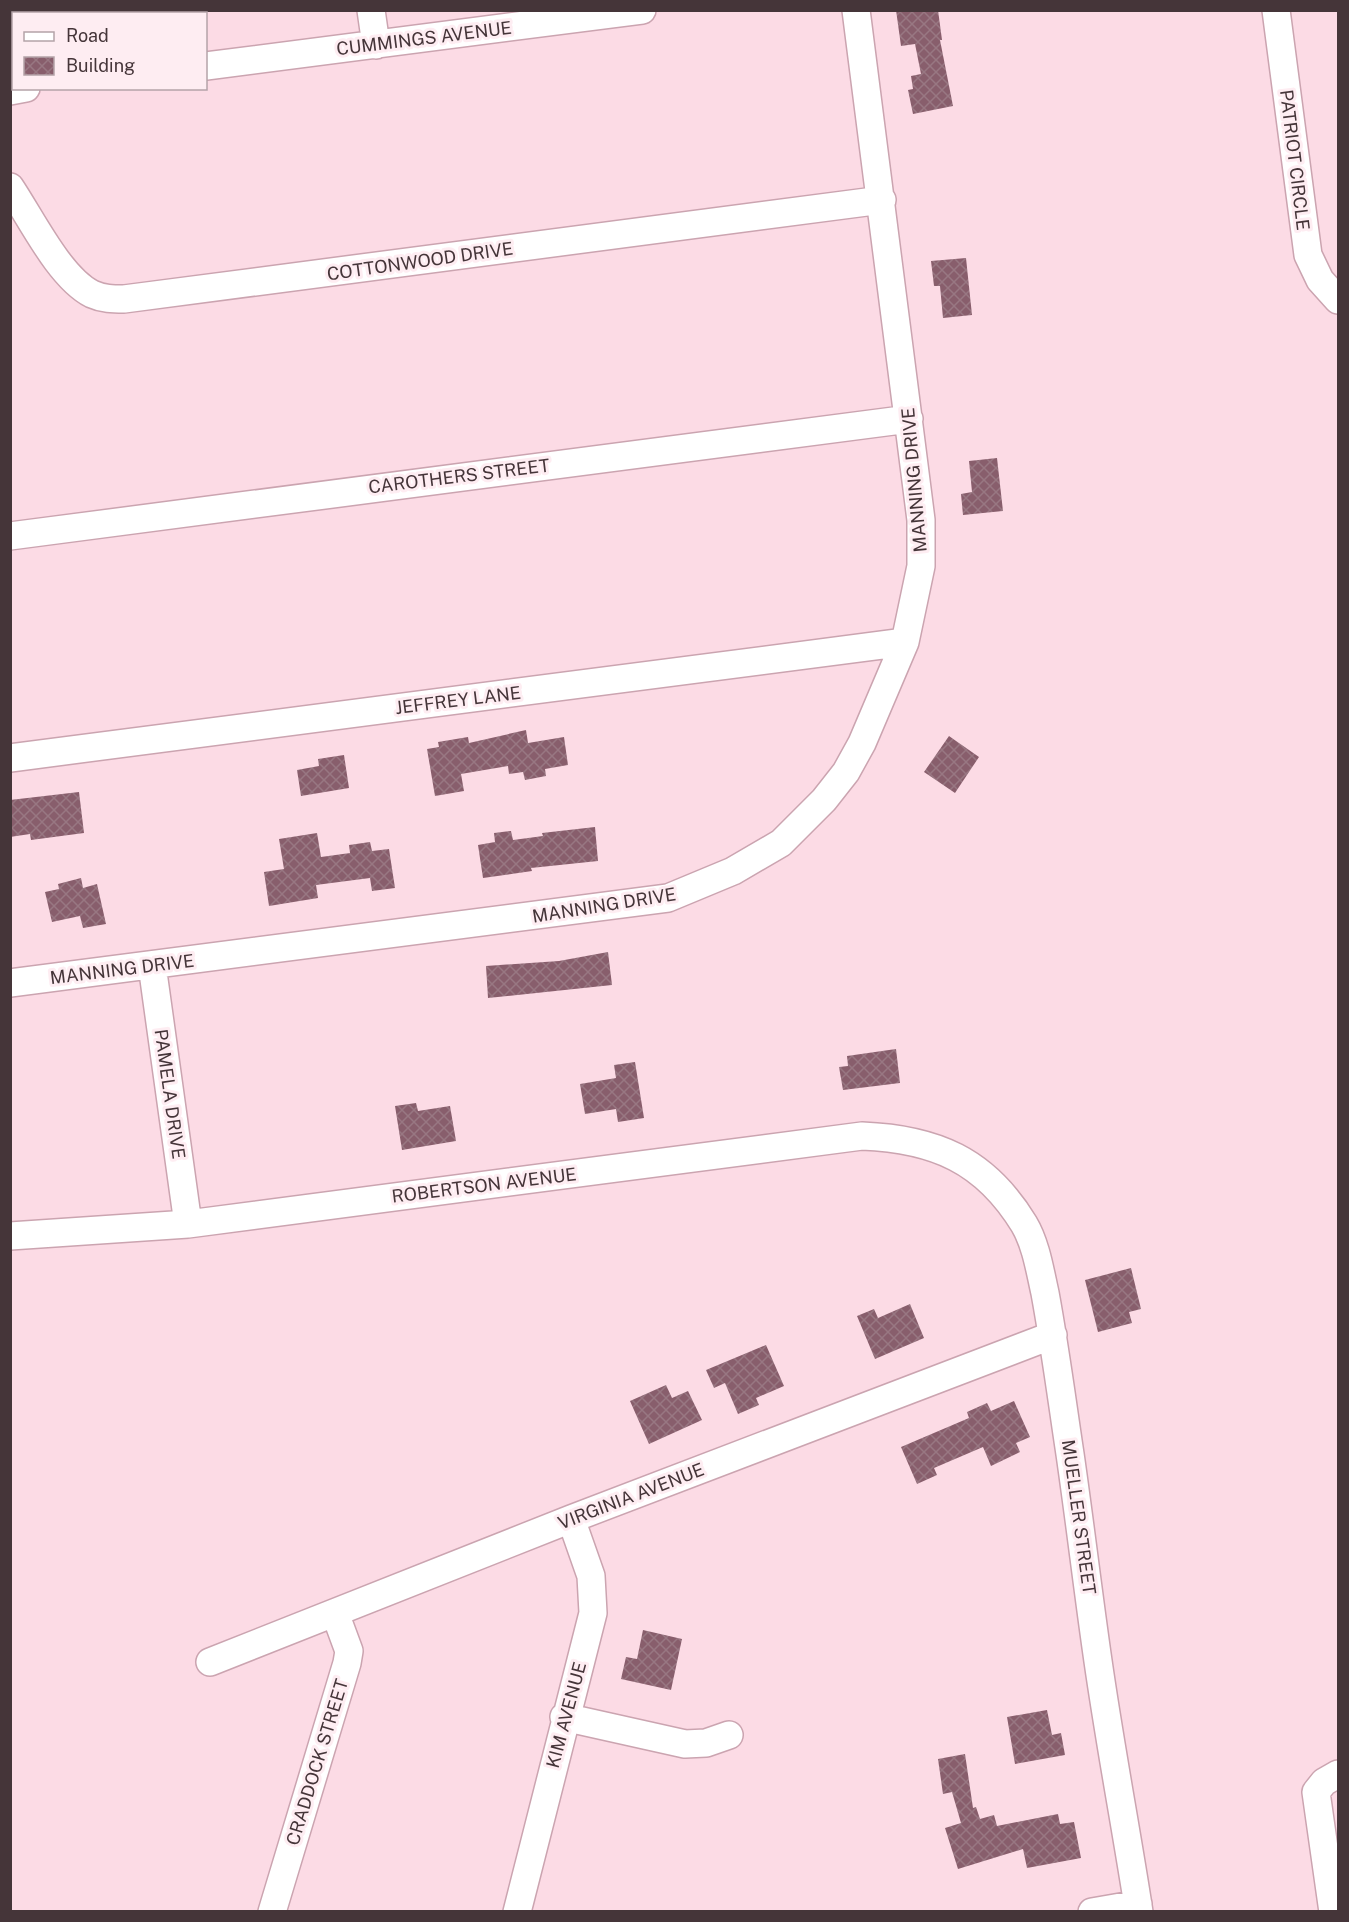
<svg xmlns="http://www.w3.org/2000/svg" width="1349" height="1922" viewBox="0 0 1349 1922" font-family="'Public Sans',sans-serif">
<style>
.building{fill:url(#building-cross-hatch)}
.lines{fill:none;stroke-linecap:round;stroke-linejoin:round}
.minor-casing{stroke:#cba4b0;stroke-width:30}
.minor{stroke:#fff;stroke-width:27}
.labels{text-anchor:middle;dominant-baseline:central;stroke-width:6;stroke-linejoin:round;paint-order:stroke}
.street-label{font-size:18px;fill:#453539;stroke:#feedf2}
</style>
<defs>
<pattern id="building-cross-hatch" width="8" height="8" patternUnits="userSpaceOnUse" patternTransform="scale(1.5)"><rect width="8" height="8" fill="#885e6c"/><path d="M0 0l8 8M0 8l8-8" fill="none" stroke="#987782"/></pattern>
</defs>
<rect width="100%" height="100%" fill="#fcdbe5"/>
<path class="building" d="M896,10H938L942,40H940L953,106L913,114L908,90L913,89L911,76L921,74L915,44L901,46Z
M966,258L972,315L943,318L940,286H934L931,261Z
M997,458L1003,511L963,515L961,494L972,492L969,461Z
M526,730L528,743L564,737L568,765L545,769L546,776L525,780L523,772L509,774L508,766L461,774L464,791L435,796L427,749L439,747L438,742L468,737L469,743Z
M949,736L979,757L955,793L924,772Z
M344,755L349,788L301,796L297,770L319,766L318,759Z
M79,792L84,833L31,840L30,834L10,837V800Z
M595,827L598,861L531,868L532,871L483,878L478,845L495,842L494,833L511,831L513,840L543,836L542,833Z
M317,833L321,857L350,853L349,845L370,842L372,851L389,849L395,888L372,891L370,878L316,885L318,898L269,906L264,872L284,869L279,839Z
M81,878L83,888L97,884L106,924L83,928L80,916L52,922L45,892L59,889L58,884Z
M608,952L612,985L488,998L486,966L559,961Z
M896,1049L900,1083L843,1090L839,1067L848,1066L847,1056Z
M635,1062L644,1118L618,1122L616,1109L585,1114L580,1084L616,1078L614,1065Z
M416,1103L418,1111L450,1106L456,1141L402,1150L395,1106Z
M1131,1268L1141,1309L1129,1312L1132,1323L1098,1332L1085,1280Z
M910,1304L924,1338L875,1359L857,1316L874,1309L878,1318Z
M766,1345L784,1386L756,1398L759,1405L738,1414L725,1383L714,1388L706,1370Z
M666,1385L672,1398L688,1391L702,1420L649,1444L630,1401Z
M1014,1401L1030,1437L1016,1443L1020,1452L991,1466L983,1447L934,1468L937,1475L917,1484L901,1447L969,1418L967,1412L987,1403L991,1411Z
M643,1630L682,1639L671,1690L621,1679L626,1657L637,1659Z
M1047,1710L1052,1735L1061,1733L1065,1755L1015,1764L1007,1717Z
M965,1754L973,1808L976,1807L980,1819L994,1815L997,1826L1058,1814L1060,1824L1074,1822L1081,1858L1027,1868L1023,1849L958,1869L945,1828L961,1823L952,1792L943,1794L938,1759Z"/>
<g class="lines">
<g class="minor-casing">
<path id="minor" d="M371,10L376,45
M1276,10L1308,255L1320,280L1338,300
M206,66L642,10
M10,91L26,88
M10,187C31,218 59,277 92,294C103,299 113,299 124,299L882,200
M10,536L909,419
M10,758L905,642
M152,965L188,1224
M10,983L668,898L733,871L781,843L824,800L846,772L862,743L905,642L921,566V520L856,10
M10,1236L188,1224L862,1136C935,1139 985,1160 1024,1224C1036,1244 1040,1271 1045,1293C1055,1347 1062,1401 1070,1454C1080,1523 1088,1592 1098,1661C1110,1745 1126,1828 1139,1912
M210,1662L571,1519L1053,1335
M564,1717L685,1744L706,1743L729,1735
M272,1912L347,1663L349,1651L335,1613
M517,1912L593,1613L591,1576L571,1519
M1092,1912L1138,1904
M1333,1912L1316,1792L1324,1782L1338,1774"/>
</g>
<use href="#minor" class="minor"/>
</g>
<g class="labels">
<g class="street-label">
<text transform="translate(424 38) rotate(-7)">CUMMINGS AVENUE</text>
<text transform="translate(1295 160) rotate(83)">PATRIOT CIRCLE</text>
<text transform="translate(420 261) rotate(-8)">COTTONWOOD DRIVE</text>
<text transform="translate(459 476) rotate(-7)">CAROTHERS STREET</text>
<text transform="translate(914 480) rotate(-95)">MANNING DRIVE</text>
<text transform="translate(458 700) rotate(-7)">JEFFREY LANE</text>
<text transform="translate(604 905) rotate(-9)">MANNING DRIVE</text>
<text transform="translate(122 969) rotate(-7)">MANNING DRIVE</text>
<text transform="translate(170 1094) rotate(82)">PAMELA DRIVE</text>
<text transform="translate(484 1185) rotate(-7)">ROBERTSON AVENUE</text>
<text transform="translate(631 1496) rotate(-21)">VIRGINIA AVENUE</text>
<text transform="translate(1079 1517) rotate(82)">MUELLER STREET</text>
<text transform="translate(566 1715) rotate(-75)">KIM AVENUE</text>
<text transform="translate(317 1762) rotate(-73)">CRADDOCK STREET</text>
</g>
</g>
<rect width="1349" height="1922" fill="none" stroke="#453539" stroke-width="24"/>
<rect x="12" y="12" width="195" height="78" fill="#feedf2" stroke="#b4a3a8" stroke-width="1.5"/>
<rect x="24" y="32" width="30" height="9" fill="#ffffff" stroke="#b4a3a8" stroke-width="1.5"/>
<text x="66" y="42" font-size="18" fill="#453539">Road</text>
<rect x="24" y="57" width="30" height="18" fill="url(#building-cross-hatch)" stroke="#b4a3a8" stroke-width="1.5"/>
<text x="66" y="72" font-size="18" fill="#453539">Building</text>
</svg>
